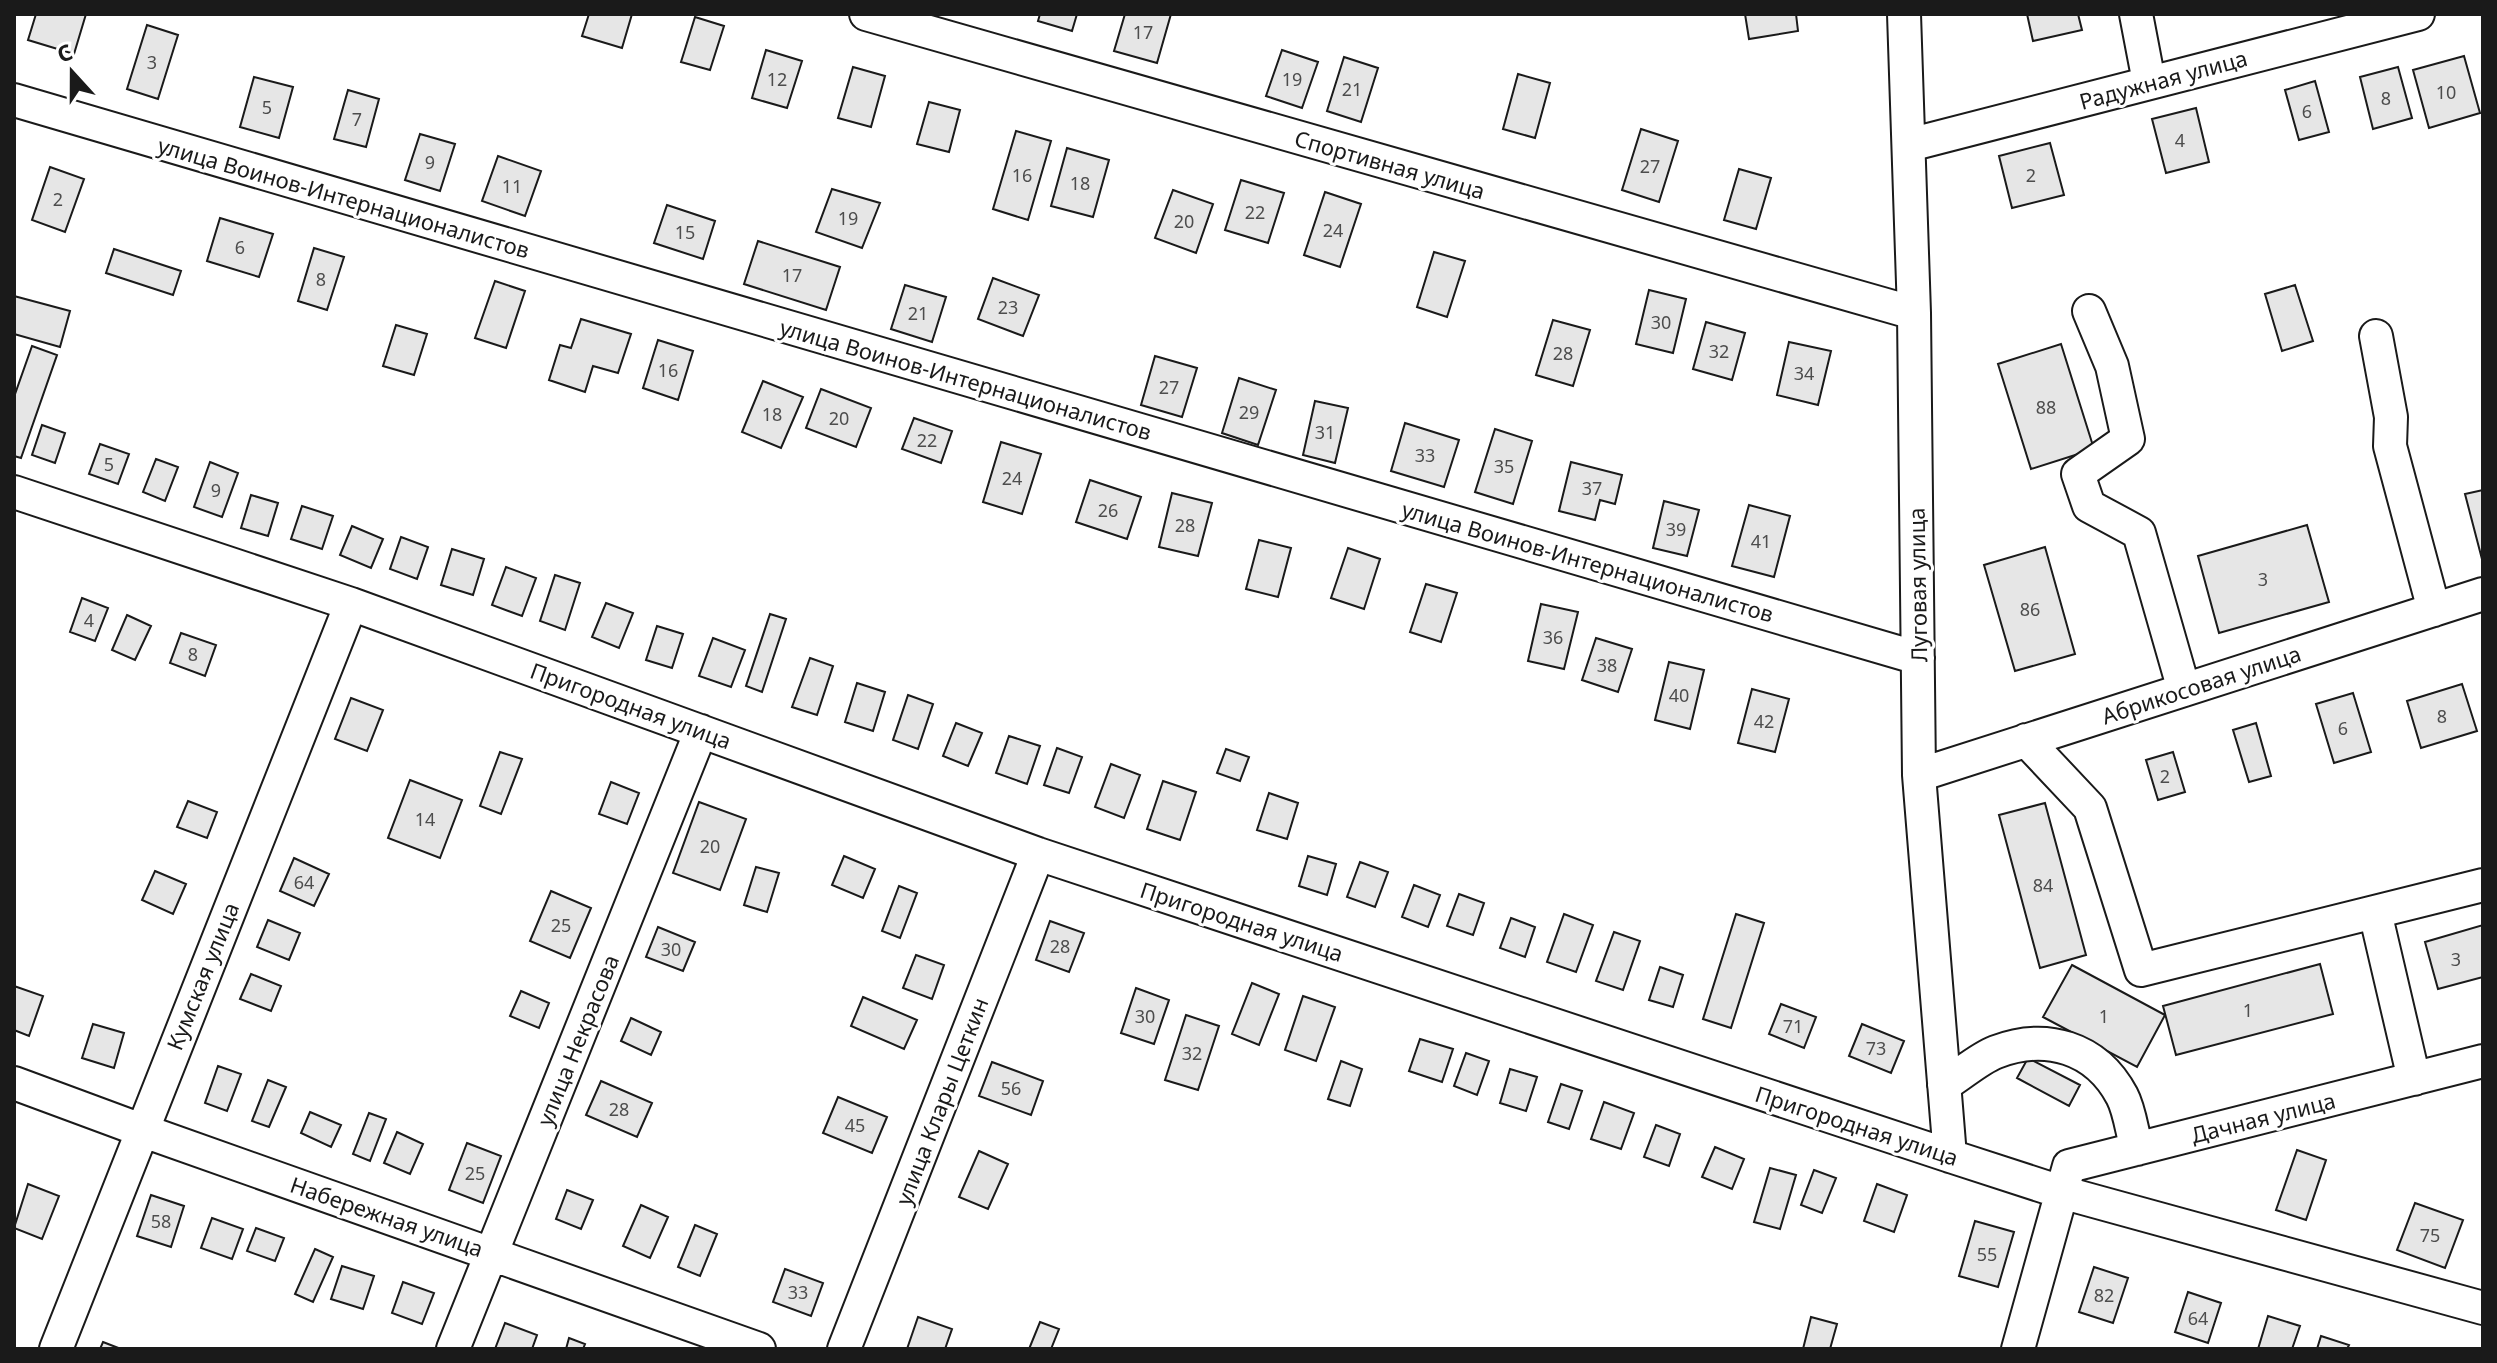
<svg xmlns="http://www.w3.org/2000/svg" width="2497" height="1363" viewBox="0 0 2497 1363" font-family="'Noto Sans',sans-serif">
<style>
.building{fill:#e6e6e6;stroke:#1a1a1a;stroke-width:2}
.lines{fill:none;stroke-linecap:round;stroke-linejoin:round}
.minor-casing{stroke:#1a1a1a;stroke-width:36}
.minor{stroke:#fff;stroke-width:32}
.labels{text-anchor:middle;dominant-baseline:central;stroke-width:6;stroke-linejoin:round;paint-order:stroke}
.number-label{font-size:18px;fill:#4d4d4d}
.street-label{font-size:22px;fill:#1a1a1a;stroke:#fff}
</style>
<rect width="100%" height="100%" fill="#fff"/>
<path class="building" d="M36,14H86L74,54L28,40Z
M589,14H632L622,48L582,36Z
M1040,14H1077L1072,31L1038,21Z
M1125,14H1171L1157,63L1114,51Z
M1745,14H1796L1798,31L1749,39Z
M2027,14H2078L2082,30L2033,41Z
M695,17L724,26L710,70L681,62Z
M147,25L178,35L158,99L127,89Z
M766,50L802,61L787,108L752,98Z
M1282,50L1318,62L1302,108L1266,96Z
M2464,56L2480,113L2429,128L2413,70Z
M1344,57L1378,68L1361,122L1327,111Z
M853,67L885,76L871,127L838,118Z
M2398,67L2412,118L2373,129L2360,77Z
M1518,74L1550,83L1535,138L1503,129Z
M254,77L293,87L279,138L240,127Z
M2315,81L2329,132L2299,140L2285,90Z
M348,90L379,99L366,147L334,139Z
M929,102L960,110L949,152L917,144Z
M2196,108L2209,162L2166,173L2152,119Z
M1641,129L1678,141L1659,202L1622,190Z
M1016,131L1051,141L1028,220L993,209Z
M420,134L455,144L440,191L405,180Z
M2050,143L2064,195L2012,208L1999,156Z
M1067,148L1109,160L1093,217L1051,206Z
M498,156L541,171L525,216L482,201Z
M50,167L84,179L65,232L32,220Z
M1739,169L1771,178L1756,229L1724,220Z
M1241,180L1284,193L1268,243L1225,230Z
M832,189L880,203L862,248L816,232Z
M1173,190L1213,204L1196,253L1155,238Z
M1325,192L1361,204L1340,267L1304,255Z
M667,205L715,221L703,259L654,243Z
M220,218L273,234L259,277L207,261Z
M758,241L840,267L826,310L744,284Z
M314,248L344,257L327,310L298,301Z
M114,249L181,271L173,295L106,273Z
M1434,252L1465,261L1447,317L1417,307Z
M993,278L1039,295L1023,336L978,319Z
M495,281L525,291L506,348L475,338Z
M905,285L946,297L932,342L891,329Z
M2295,285L2313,341L2282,351L2265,294Z
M1649,290L1686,299L1673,353L1636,344Z
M14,296L70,311L60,347L14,334Z
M581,319L631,334L618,373L593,366L585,392L549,380L560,345L571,348Z
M1553,320L1590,330L1573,386L1536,375Z
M1706,322L1745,333L1732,380L1693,369Z
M396,325L427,334L414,375L383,366Z
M658,340L693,351L678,400L643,388Z
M1789,342L1831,351L1818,405L1777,395Z
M2061,344L2094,449L2031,469L1998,364Z
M32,346L57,355L21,458L14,456V397Z
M1155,356L1197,368L1182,417L1141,405Z
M1239,378L1276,390L1258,445L1222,433Z
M763,381L803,397L781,448L742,432Z
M821,389L871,408L856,447L806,428Z
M1315,401L1348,408L1335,463L1303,455Z
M914,418L952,431L941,463L902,449Z
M1405,423L1459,440L1444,487L1391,471Z
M42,425L65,433L55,463L32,455Z
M1495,429L1532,441L1513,504L1475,492Z
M1001,442L1041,454L1022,514L983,502Z
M100,444L129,454L118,484L89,474Z
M156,459L178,467L165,501L143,492Z
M210,462L238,473L222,517L194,507Z
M1571,462L1622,475L1615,504L1600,500L1595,520L1559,511Z
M1090,480L1141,497L1127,539L1076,522Z
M2483,490V563L2465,494Z
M1172,493L1212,503L1198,556L1159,547Z
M251,495L278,503L268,536L241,528Z
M1664,501L1699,510L1687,556L1653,548Z
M1749,505L1790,516L1774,577L1732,566Z
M302,506L333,516L322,549L291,539Z
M2307,525L2329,602L2219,633L2198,556Z
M352,526L383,539L371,568L340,555Z
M401,537L428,547L417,579L390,569Z
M1259,540L1291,548L1278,597L1246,589Z
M2045,547L2075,654L2015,671L1984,565Z
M1348,548L1380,559L1364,609L1331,598Z
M452,549L484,559L473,595L441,585Z
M506,567L536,578L522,616L492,605Z
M555,575L580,583L565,630L540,621Z
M1426,584L1457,593L1441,642L1410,632Z
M82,598L108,608L95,641L70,632Z
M606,603L633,613L619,648L592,637Z
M1541,604L1578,612L1564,669L1528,661Z
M770,614L786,619L762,692L746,686Z
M127,615L151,626L135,660L112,650Z
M657,626L683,634L672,668L646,660Z
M181,633L216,645L205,676L170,663Z
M713,638L745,650L731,687L699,676Z
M1596,638L1632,649L1618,692L1582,680Z
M810,658L833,666L817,715L792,707Z
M1669,662L1704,670L1690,729L1655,720Z
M857,683L885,692L873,731L845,722Z
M2462,684L2477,731L2421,748L2407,701Z
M1752,689L1789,699L1775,752L1738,743Z
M2353,693L2371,752L2334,763L2316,704Z
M908,695L933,704L918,749L893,740Z
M351,698L383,710L367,751L335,739Z
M956,723L982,733L968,766L943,756Z
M2256,723L2271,776L2249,782L2233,730Z
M1009,736L1040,746L1027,784L996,773Z
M1057,748L1082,757L1069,793L1044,785Z
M1226,749L1249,757L1240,781L1217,773Z
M500,752L522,759L501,814L480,806Z
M2173,752L2185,792L2158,800L2146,760Z
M1111,764L1140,775L1124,818L1095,807Z
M410,780L462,800L440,858L388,838Z
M1163,781L1196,792L1180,840L1147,829Z
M611,782L639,793L627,824L599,814Z
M1269,793L1298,803L1287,839L1257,830Z
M188,801L217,812L207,838L177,827Z
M699,802L746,819L720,890L673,873Z
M2045,803L2086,955L2040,968L1999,815Z
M844,856L875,869L863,898L832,885Z
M1308,856L1336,864L1327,895L1299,886Z
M294,858L329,874L314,906L280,891Z
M1360,862L1388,872L1375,907L1347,897Z
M756,867L779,873L767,912L744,905Z
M155,871L186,884L173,914L142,900Z
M1414,885L1440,895L1428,927L1402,917Z
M899,886L917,893L900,938L882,931Z
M551,891L591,908L570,958L530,941Z
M1459,894L1484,903L1473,935L1447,926Z
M1564,914L1593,925L1576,972L1547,962Z
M1736,914L1764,923L1731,1028L1703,1019Z
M1511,918L1535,927L1525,957L1500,948Z
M268,920L300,933L289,960L257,947Z
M1050,921L1084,933L1069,972L1036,960Z
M2483,925V977L2438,989L2425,942Z
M658,927L695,942L683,971L646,957Z
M1614,932L1640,941L1623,990L1596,981Z
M916,955L944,965L932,999L903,988Z
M2320,964L2333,1014L2176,1055L2163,1006Z
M2072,965L2165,1015L2137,1067L2043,1017Z
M1660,967L1683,975L1673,1007L1649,1000Z
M251,974L281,986L271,1011L240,999Z
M1252,983L1279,994L1259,1045L1232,1034Z
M14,986L43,996L29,1036L14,1030Z
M1136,988L1169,1000L1154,1044L1121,1033Z
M521,991L549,1003L539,1028L510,1016Z
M1303,996L1335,1007L1316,1061L1285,1050Z
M863,997L917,1020L904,1049L851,1026Z
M1781,1004L1816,1017L1804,1048L1769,1034Z
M1186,1015L1219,1026L1198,1090L1165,1080Z
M631,1018L661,1032L651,1055L621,1041Z
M93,1024L124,1033L114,1068L82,1058Z
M1862,1024L1904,1041L1891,1073L1849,1056Z
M1420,1039L1453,1049L1442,1082L1409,1071Z
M1466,1053L1489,1061L1477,1095L1454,1086Z
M2028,1058L2080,1085L2069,1106L2017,1078Z
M1341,1061L1362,1069L1350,1106L1328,1099Z
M992,1062L1043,1081L1031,1115L979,1096Z
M218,1066L241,1074L227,1111L205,1103Z
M1510,1069L1537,1077L1526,1111L1500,1103Z
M268,1080L286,1087L269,1127L252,1121Z
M601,1081L652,1103L637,1137L586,1115Z
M1561,1084L1582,1091L1569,1129L1548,1122Z
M838,1097L887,1117L872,1153L823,1133Z
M1604,1102L1634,1113L1621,1149L1591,1139Z
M310,1112L341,1125L331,1147L301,1133Z
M369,1113L386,1119L370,1161L353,1154Z
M1656,1125L1680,1134L1669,1166L1644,1157Z
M397,1132L423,1144L410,1174L384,1163Z
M467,1143L501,1156L483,1203L449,1190Z
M1715,1147L1744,1159L1732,1189L1702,1177Z
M2297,1150L2326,1160L2306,1220L2276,1210Z
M979,1151L1008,1164L988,1209L959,1197Z
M1770,1168L1796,1175L1780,1229L1754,1222Z
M1814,1170L1836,1178L1822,1213L1801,1205Z
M28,1184L59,1196L42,1239L14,1228Z
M1877,1184L1907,1195L1894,1232L1864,1221Z
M567,1190L593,1200L581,1229L556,1219Z
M151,1195L184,1206L171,1247L137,1236Z
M2415,1203L2463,1220L2445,1268L2397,1250Z
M641,1205L668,1217L650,1258L623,1246Z
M212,1218L243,1229L232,1259L201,1248Z
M1975,1221L2014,1232L1998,1287L1959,1276Z
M695,1225L717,1234L700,1276L678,1267Z
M256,1228L284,1238L275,1261L247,1251Z
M315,1249L333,1257L313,1302L295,1294Z
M342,1266L374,1276L363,1309L331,1299Z
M2094,1267L2128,1278L2113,1323L2079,1312Z
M785,1269L823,1283L811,1316L773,1302Z
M403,1282L434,1293L422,1324L392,1313Z
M2188,1292L2221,1303L2208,1343L2175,1332Z
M2268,1316L2300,1326L2292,1349H2258Z
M918,1317L952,1329L945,1349H907Z
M1811,1317L1837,1324L1830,1349H1803Z
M1040,1322L1059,1329L1051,1349H1029Z
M505,1323L537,1335L532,1349H495Z
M2321,1336L2349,1345L2347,1349H2317Z
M569,1338L585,1344L583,1349H566Z
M103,1342L121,1349H100Z"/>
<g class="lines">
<g class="minor-casing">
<path id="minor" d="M866,14L1914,313
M1904,14L1914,313L1919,775L1950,1156
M2136,14L2149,82
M14,100L1918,658
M1909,145L2418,14
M2089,311L2112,366L2128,439L2078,474L2089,506L2139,533L2184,690
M2376,336L2391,417L2390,446L2434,610
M14,492L351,604L1038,854L1950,1156L2061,1192L2483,1308
M2026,740L2090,808L2141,970L2483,885
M1919,775L2483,594
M2375,912L2414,1079
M14,1083L141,1130L759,1349
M1944,1085C1961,1075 1978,1059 1996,1052C2046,1033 2096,1047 2122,1096C2130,1111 2132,1133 2137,1149
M56,1349L351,604
M453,1349L701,731
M844,1349L1038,854
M2018,1349L2069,1166L2483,1061"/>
</g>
<use href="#minor" class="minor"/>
</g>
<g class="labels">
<g class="number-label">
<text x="1143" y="32">17</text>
<text x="152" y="62">3</text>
<text x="777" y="79">12</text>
<text x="1292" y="79">19</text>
<text x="1352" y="89">21</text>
<text x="2446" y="92">10</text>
<text x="2386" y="98">8</text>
<text x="267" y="107">5</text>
<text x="2307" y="111">6</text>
<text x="357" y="119">7</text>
<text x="2180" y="140">4</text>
<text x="430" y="162">9</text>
<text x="1650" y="166">27</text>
<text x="1022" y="175">16</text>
<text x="2031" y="175">2</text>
<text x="1080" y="183">18</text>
<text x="512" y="186">11</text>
<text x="58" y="199">2</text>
<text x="1255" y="212">22</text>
<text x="848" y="218">19</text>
<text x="1184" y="221">20</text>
<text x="1333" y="230">24</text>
<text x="685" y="232">15</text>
<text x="240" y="247">6</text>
<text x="792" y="275">17</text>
<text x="321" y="279">8</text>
<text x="1008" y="307">23</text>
<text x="918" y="313">21</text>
<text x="1661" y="322">30</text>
<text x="1719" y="351">32</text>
<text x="1563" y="353">28</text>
<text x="668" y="370">16</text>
<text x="1804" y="373">34</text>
<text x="1169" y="387">27</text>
<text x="2046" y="407">88</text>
<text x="1249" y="412">29</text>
<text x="772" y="414">18</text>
<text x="839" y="418">20</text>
<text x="1325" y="432">31</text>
<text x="927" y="440">22</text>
<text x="1425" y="455">33</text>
<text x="109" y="464">5</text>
<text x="1504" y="466">35</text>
<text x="1012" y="478">24</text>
<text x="1592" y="488">37</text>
<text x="216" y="490">9</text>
<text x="1108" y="510">26</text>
<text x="1185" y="525">28</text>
<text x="1676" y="529">39</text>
<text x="1761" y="541">41</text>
<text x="2263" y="579">3</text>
<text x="2030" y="609">86</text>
<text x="89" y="620">4</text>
<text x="1553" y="637">36</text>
<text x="193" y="654">8</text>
<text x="1607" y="665">38</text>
<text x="1679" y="695">40</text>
<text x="2442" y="716">8</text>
<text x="1764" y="721">42</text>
<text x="2343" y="728">6</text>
<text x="2165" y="776">2</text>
<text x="425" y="819">14</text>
<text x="710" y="846">20</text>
<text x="304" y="882">64</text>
<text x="2043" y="885">84</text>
<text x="561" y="925">25</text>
<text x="1060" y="946">28</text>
<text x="671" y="949">30</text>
<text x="2456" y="959">3</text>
<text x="2248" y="1010">1</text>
<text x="1145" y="1016">30</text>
<text x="2104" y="1016">1</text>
<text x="1793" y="1026">71</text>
<text x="1876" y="1048">73</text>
<text x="1192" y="1053">32</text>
<text x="1011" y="1088">56</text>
<text x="619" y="1109">28</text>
<text x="855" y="1125">45</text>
<text x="475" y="1173">25</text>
<text x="161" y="1221">58</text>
<text x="2430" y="1235">75</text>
<text x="1987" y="1254">55</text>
<text x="798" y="1292">33</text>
<text x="2104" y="1295">82</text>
<text x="2198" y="1318">64</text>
</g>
<g class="street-label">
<text transform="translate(2163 79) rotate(-15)">Радужная улица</text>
<text transform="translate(1390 164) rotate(16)">Спортивная улица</text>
<text transform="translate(344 197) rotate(16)">улица Воинов-Интернационалистов</text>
<text transform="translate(966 379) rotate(16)">улица Воинов-Интернационалистов</text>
<text transform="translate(1588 561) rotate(16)">улица Воинов-Интернационалистов</text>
<text transform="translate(1917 585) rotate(-91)">Луговая улица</text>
<text transform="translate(2201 684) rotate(-18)">Абрикосовая улица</text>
<text transform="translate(631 705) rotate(20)">Пригородная улица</text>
<text transform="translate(1242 921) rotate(18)">Пригородная улица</text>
<text transform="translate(202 976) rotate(-68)">Кумская улица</text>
<text transform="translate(577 1040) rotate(-68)">улица Некрасова</text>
<text transform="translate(941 1101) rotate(-69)">улица Клары Цеткин</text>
<text transform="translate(2263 1117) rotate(-14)">Дачная улица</text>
<text transform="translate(1857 1125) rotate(18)">Пригородная улица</text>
<text transform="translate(387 1216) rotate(19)">Набережная улица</text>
</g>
</g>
<rect width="2497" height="1363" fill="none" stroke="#1a1a1a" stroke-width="32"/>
<g transform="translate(72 72) rotate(339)" stroke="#ffffff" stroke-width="6" paint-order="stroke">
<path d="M0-6L14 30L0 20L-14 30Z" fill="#1a1a1a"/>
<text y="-12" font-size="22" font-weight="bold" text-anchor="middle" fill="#1a1a1a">С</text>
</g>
</svg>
